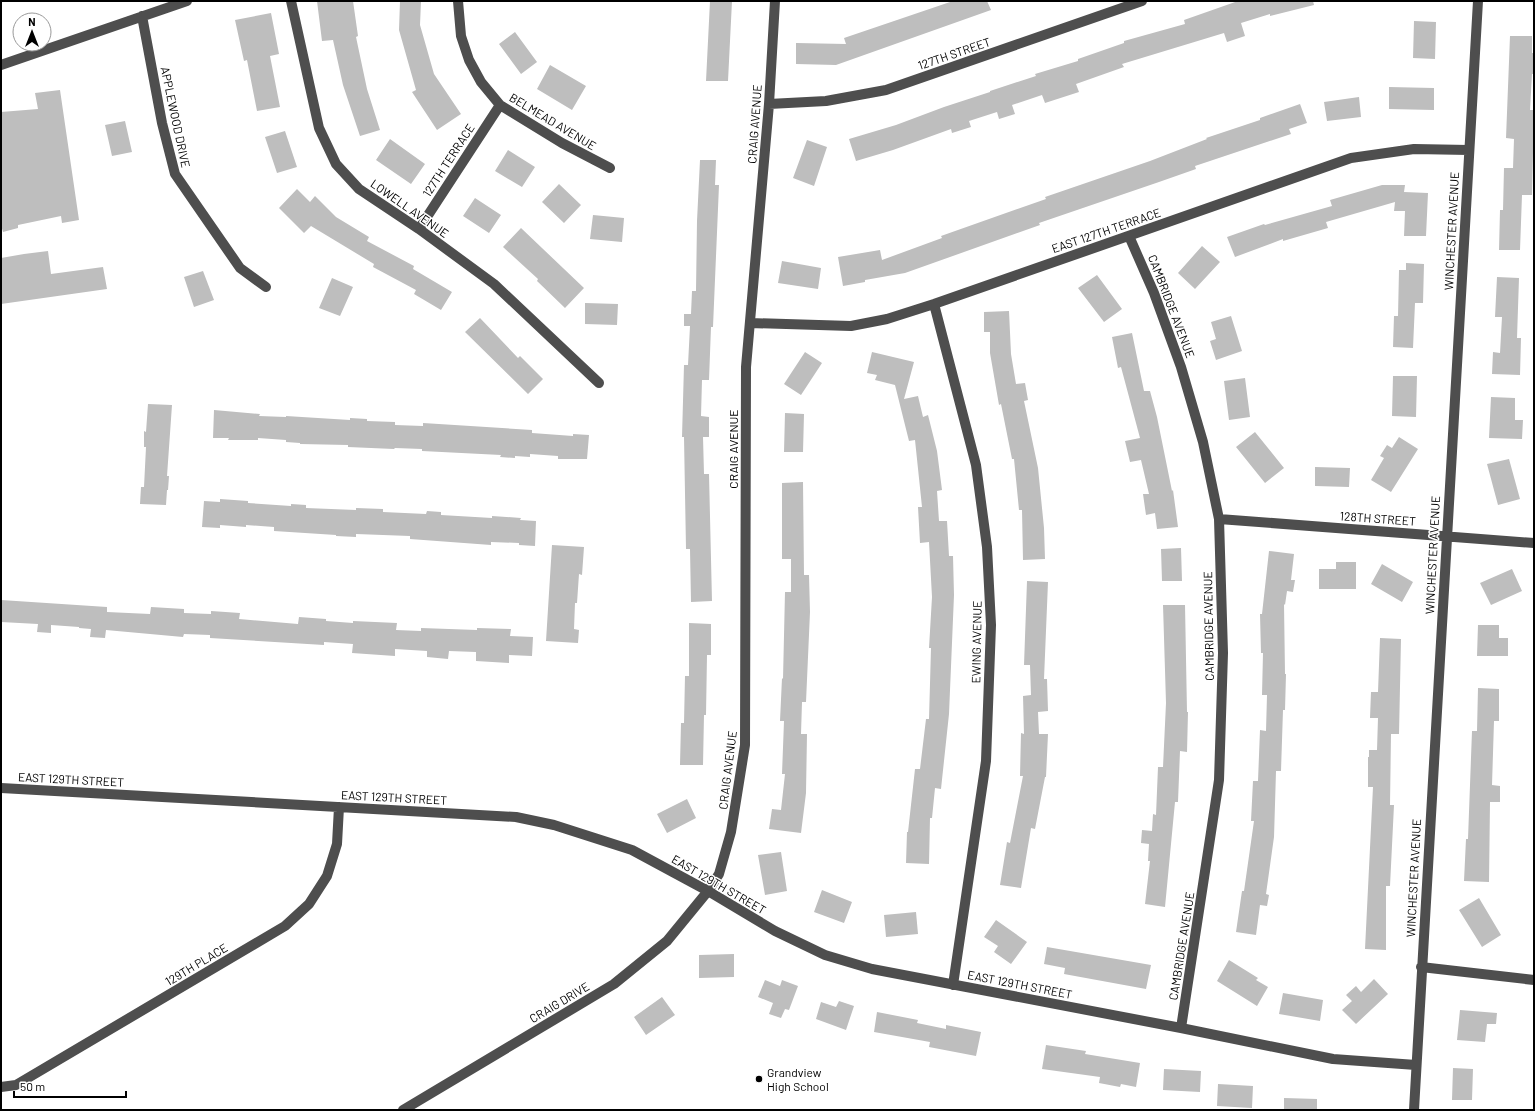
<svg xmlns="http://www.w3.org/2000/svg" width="1535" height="1111" viewBox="0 0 1535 1111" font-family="Barlow,sans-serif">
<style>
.building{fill:#bebebe}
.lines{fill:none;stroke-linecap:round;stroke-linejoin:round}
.minor{stroke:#4e4e4e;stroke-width:10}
.poi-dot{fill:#000;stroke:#fff;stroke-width:1.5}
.labels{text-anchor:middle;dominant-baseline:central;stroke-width:3;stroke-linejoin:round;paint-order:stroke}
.street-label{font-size:12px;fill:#000;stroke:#fff}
.poi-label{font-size:12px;fill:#000;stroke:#fff;text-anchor:start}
</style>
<rect width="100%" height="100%" fill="#fff"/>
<path class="building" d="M317,1H353L358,36L356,37L367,89L380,130L360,136L343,85L333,40L322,41Z
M400,1H421L420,25L434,74L461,114L437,130L412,92L416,90L399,30Z
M710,1H732L728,81H706Z
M953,1H987L991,10L836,65L796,64V43L846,44L844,38Z
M1238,1H1313L1314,5L1270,16V14L1241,23L1245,36L1227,42L1224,33L1122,64L1124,67L1076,84L1079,92L1045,103L1042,95L1012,105L1015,114L999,119L997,112L969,121L971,127L952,133L951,129L893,150L856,161L849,139L896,125L944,107L990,92V91L1036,76L1035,74L1078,61V59L1124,43V41L1185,24L1184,20Z
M271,13L279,54L270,56L280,107L257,111L247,60L244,61L235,20Z
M1414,21L1436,22L1435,59L1413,58Z
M515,32L537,62L521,74L499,44Z
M1510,36H1532V53H1534V74H1532L1530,110H1534L1532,195H1522L1520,250H1499L1500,210H1503L1504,168H1513L1514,139L1506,138Z
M550,65L586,86L572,110L537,89Z
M1389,87L1434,88V110L1389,109Z
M60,90L79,220L62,223L61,216L18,225V228L3,232L1,225V112L38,109L35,93Z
M1359,97L1361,117L1327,121L1324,102Z
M1300,104L1307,123L1289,129L1291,134L1195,166L1196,169L1159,182L1039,223L1040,225L905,273L865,280V282L843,286L838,257L880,250L882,260L942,238L941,236L1046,199L1045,197L1150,161L1207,139L1206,138L1260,120V118Z
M125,121L132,152L112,156L105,125Z
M285,131L297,167L277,173L265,137Z
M390,139L425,164L411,184L376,160Z
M807,140L827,147L814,186L793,178Z
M508,150L535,167L522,187L495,171Z
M700,160H716L715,185H719L713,327H711L709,380H702L701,416L709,417V437H703L704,474H709L712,601L691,602L690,549H686L684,437H682L684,365H688L690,326H684V314H691L692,291H696L697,221Z
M559,184L581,205L564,223L542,202Z
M1382,185H1405L1404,192L1428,193L1426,236H1404L1405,211H1394L1395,202L1326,222L1328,228L1283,241V239L1235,257L1227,237L1264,224L1265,225L1332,206L1330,200Z
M297,189L310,202L315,196L336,217L369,237L367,241L414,266L413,269L452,292L441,310L414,294L416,290L373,267L374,264L311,226L304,233L279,208Z
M475,198L501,215L489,233L463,216Z
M593,215L624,218L622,242L590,239Z
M521,228L584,288L565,308L537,281L538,279L503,247Z
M1202,246L1220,262L1195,289L1178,273Z
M48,251L51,274L103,267L107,289L1,304V258L24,254Z
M782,261L821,268L818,289L778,283Z
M1406,263L1424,264L1423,303H1415L1413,348L1393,347L1394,316H1398L1399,270H1406Z
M203,271L214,300L194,307L184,277Z
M1097,275L1122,309L1104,322L1078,288Z
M1497,277L1519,278L1517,338H1521L1520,375L1492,374L1493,352L1500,353L1502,317H1495Z
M332,278L353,287L340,316L319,308Z
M585,303L618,304L617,325L585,324Z
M1009,311L1011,354L1016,384L1025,383L1028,400L1024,401L1038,468L1044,528L1045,559L1023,560L1022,510H1019L1014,459H1012L1001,404L999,405L990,353V332H984V312Z
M1231,316L1242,351L1216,360L1210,341L1216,339L1211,322Z
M480,318L518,358L520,356L543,379L528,394L465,332Z
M1132,333L1144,391H1150L1157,417L1172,491L1173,490L1178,527L1157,529L1155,513L1146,515L1143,494H1149L1141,460L1130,462L1125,441L1140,438L1121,367L1118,368L1112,337Z
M805,352L822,363L801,395L784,384Z
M872,352L914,362L904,399L918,396L923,417L928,415L937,451L942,490L937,491L939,521H947L949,556H953L954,595L949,714L941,789L935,788L932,818H930L929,864L906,863L907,832H908L915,769H920L926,719H929L931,648H929L932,597L929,542L920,543L918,507H922L915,440L909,441L895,385L875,380L877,375L867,373Z
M1393,376H1417L1416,417L1392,416Z
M1245,378L1250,417L1229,420L1224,381Z
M1491,397L1515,398V420H1523L1522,439L1489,438Z
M148,404L172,405L167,476H169L168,490H167L166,505L140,504L141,487H144L146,447H144V431L146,432Z
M214,410L260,414L259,416L286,417V416L350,420V418L367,419V421L395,422V425L423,426V423L532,430V433L573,436V434L589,435L587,459H558V456L530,454V457L515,456V458L500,457L501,455L422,451V449L395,448L394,449L348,447V445L300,444V443L286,442V440L258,438V440H228L229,438H213Z
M785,413L804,414L803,452H784Z
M1255,432L1284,468L1265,483L1236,447Z
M1399,437L1418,449L1391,492L1371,480L1384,458L1380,456L1387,445L1392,448Z
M1509,459L1520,499L1498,505L1487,464Z
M1315,467L1350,468L1349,487L1315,486Z
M803,482L804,575H809L810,612L806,702H802L801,734H807L806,793L801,833L769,829L772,809L781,810L785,774H782L784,721H780L782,678L783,679L785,592H791V559H782V483Z
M220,499L248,501V503L291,506V504L306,505V508L356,510V508L383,509V512L426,514L427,511L441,512V515L492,518V516L521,518L520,520L536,521L535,546L519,545V543L491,542V545L410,539V536L356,534V537L336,536V535L274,531V527L246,525V527L220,525V528L202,527L204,501L220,502Z
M552,545L584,547L582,575L579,574L577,603H575L574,629L579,630L578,643L546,641Z
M1181,548L1182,581H1162L1161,549Z
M1269,551L1294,554L1291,580H1295L1293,592L1287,591L1285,605L1284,604L1285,674H1286L1285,710H1283L1281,771H1276L1274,837L1266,894L1269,895L1267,906L1260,905L1256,935L1236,932L1242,891H1244L1254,821H1251L1253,781H1258L1260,730L1266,731L1267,695H1262L1263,653H1261L1260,614H1262Z
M1336,562H1356V589H1319V569H1336Z
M1382,564L1413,582L1402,602L1371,584Z
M1512,569L1522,591L1491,605L1480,583Z
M1027,581L1048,582L1044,679H1047L1048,711L1038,712L1039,734H1048L1046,777H1045L1035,829L1031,828L1021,888L1000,885L1007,842L1010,843L1023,776H1020L1021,733L1024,734L1023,696L1031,695L1030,665H1024Z
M1,600L107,607V612L150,614L151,607L184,609V613L211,614V611L240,613L239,619L298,624L299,617L326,619V621L353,623V621L397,623L396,630L421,631V628L477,630V628L511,629L510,636L533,637L532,656L509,655V663L476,661V652L449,651L448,659L427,657V651L395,649V656L352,653L353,644L324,642V645L210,638V635L184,634L183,637L106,630L105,638L90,637L91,629L79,628V627L51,625V633L37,632L38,624L1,622Z
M1163,605H1185L1187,712H1188L1187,752L1180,751L1178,802H1175L1165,907L1145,904L1150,861H1148L1149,844L1141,843L1142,830L1152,831L1153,814L1156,815L1158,767H1163L1166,703Z
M689,623L711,624V655H707L706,715H704L703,765H680L681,723H684L685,676H689Z
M1478,625H1499V638H1508V656H1477Z
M1380,638L1401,639L1399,734H1391L1390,805H1394L1390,886H1386V950L1365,949L1373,787H1368V757H1369V750H1377L1378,718H1370L1371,692H1378Z
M1478,688L1499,689V721H1494L1492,785L1500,786V802H1490L1489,882L1464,881L1466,839H1468L1472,731H1477Z
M687,799L696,818L667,833L657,814Z
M781,852L787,891L765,895L758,855Z
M822,890L852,902L844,923L814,912Z
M1479,898L1501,935L1482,947L1459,910Z
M916,912L918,934L886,937L884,915Z
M996,920L1027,942L1011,964L994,952L998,946L984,937Z
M1047,947L1151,965L1146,989L1064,974L1065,968L1044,964Z
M734,954V977L699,978V955Z
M1229,960L1258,978L1256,980L1268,987L1257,1006L1217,981Z
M1374,979L1388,994L1356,1024L1342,1010L1352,1001L1346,995L1356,986L1361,992Z
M765,980L780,986L782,980L798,986L789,1010L785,1009L781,1018L769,1014L773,1003L758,997Z
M1283,993L1323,1000L1320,1021L1279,1014Z
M662,997L675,1015L646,1035L634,1017Z
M839,1001L854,1006L846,1030L816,1019L821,1002L836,1007Z
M1460,1010L1497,1013L1496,1024H1487L1485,1042L1457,1040Z
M877,1012L918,1020L917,1023L946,1029V1025L981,1032L976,1056L929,1047L930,1042L874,1032Z
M1046,1045L1086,1051L1085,1054L1140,1063L1136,1087L1121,1084L1120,1087L1099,1083L1100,1077L1042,1069Z
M1453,1068L1473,1069L1472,1100H1452Z
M1164,1069L1201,1071L1200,1092L1163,1090Z
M1218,1084L1253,1086L1252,1108L1217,1106Z
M1284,1098L1317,1099V1110H1284Z"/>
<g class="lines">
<path class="minor" d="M291,1L319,128L336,164L359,189L419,229L494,284L599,383
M458,1L461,36L469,60L481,82L500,105L562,143L610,168
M142,16L162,123L175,174L240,268L266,287
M1,65L187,1
M769,104L826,101L886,90L1142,1
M419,229L500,105
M1129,236L1154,293L1181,367L1203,442L1219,519L1223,653L1219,780L1181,1028
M934,304L976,465L987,547L991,625L986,761L953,985
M750,323L851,326L887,319L934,304L1351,158L1414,149L1469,150
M1219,519L1534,543
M1,788L516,817L554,825L632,850L708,891L775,931L825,955L872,969L1181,1028L1333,1059L1416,1065
M1421,967L1534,980
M1,1087L16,1085L285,926L309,904L327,876L337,844L339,807
M403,1110L614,984L667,941L708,891L719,874L731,832L745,745L746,367L769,104L775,1
M1414,1110L1478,1"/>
</g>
<circle class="poi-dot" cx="759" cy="1079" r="4"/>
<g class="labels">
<g class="street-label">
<text transform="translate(954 53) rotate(-19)">127TH STREET</text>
<text transform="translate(176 117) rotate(78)">APPLEWOOD DRIVE</text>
<text transform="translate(553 121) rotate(31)">BELMEAD AVENUE</text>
<text transform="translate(754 124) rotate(-86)">CRAIG AVENUE</text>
<text transform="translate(448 160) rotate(-57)">127TH TERRACE</text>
<text transform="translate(410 208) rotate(35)">LOWELL AVENUE</text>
<text transform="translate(1106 230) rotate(-19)">EAST 127TH TERRACE</text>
<text transform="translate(1451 231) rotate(-87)">WINCHESTER AVENUE</text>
<text transform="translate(1172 306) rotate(69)">CAMBRIDGE AVENUE</text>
<text transform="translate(733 449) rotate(-90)">CRAIG AVENUE</text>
<text transform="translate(1378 518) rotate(4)">128TH STREET</text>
<text transform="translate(1432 555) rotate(-87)">WINCHESTER AVENUE</text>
<text transform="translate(1208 626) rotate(-91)">CAMBRIDGE AVENUE</text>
<text transform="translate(976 642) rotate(-89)">EWING AVENUE</text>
<text transform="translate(727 770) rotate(-83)">CRAIG AVENUE</text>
<text transform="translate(71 779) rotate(3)">EAST 129TH STREET</text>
<text transform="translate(394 797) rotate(3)">EAST 129TH STREET</text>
<text transform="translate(1413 878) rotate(-87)">WINCHESTER AVENUE</text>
<text transform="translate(719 884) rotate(30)">EAST 129TH STREET</text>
<text transform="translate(1181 946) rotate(-81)">CAMBRIDGE AVENUE</text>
<text transform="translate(196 964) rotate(-31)">129TH PLACE</text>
<text transform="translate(1020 984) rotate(11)">EAST 129TH STREET</text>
<text transform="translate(559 1002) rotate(-31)">CRAIG DRIVE</text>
</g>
<g class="poi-label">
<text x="767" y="1072">Grandview<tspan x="767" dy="14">High School</tspan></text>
</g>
</g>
<rect width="1535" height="1111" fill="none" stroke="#000000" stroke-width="4"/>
<g transform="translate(32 32)"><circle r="19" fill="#ffffff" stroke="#999999"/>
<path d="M0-3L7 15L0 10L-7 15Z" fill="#000000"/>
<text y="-6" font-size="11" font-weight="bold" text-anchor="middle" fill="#000000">N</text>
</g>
<path d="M14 1091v6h112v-6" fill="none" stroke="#000000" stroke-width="2"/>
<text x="20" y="1091" font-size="12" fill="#000000" stroke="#ffffff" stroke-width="3" paint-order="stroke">50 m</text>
</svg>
